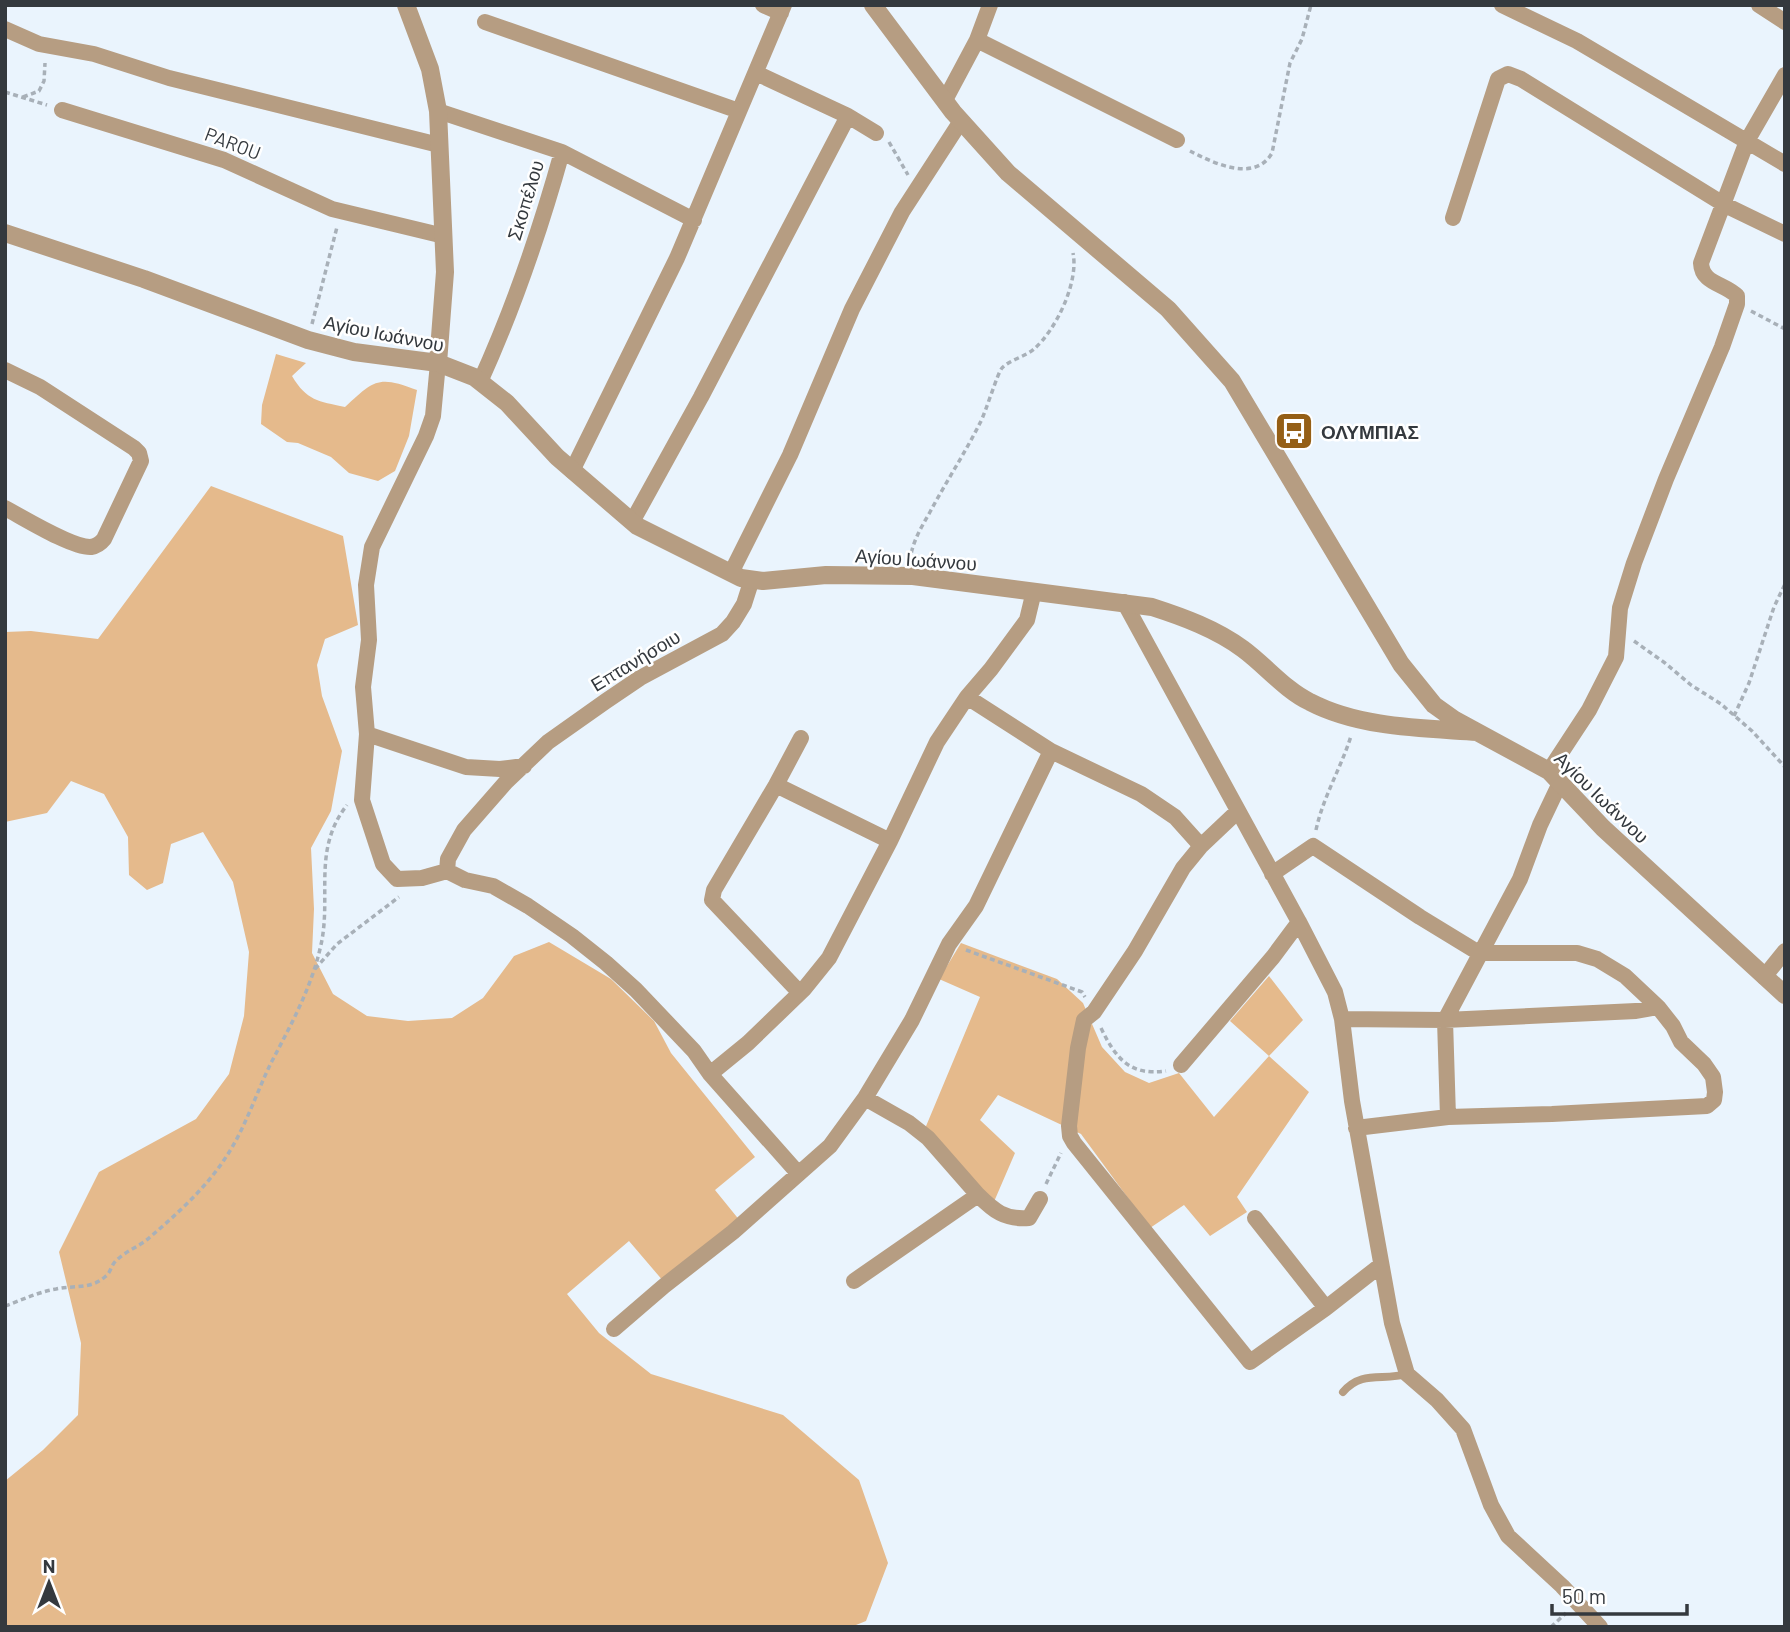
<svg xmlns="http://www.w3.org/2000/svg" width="1790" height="1632" viewBox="0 0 1790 1632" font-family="Barlow,sans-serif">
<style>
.green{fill:#e5ba8c}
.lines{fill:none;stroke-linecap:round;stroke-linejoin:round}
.path{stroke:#a8b0b8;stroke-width:3.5;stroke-dasharray:5 3.5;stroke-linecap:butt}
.service{stroke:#b69d82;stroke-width:8}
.minor{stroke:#b69d82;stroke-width:16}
.tertiary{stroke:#b69d82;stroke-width:18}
.labels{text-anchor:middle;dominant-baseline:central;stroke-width:5;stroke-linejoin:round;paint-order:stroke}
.street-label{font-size:19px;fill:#34393e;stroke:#fff}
.poi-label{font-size:19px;font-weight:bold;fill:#34393e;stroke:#fff;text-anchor:start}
</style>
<rect width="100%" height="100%" fill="#eaf4fd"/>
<path class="green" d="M276,354L306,363L292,376C307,401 318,401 345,407C374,380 378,375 417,390L409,436L395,471L378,481L349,473L331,457L298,443L287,442L261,424L262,405Z
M211,486L343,536L358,625L325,639L317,665L322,696L342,751L331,811L311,848L314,909L312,953L333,994L367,1016L408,1021L452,1018L483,998L514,956L549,942L611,979L654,1021L671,1053L755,1157L715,1190L745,1227L664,1282L629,1241L567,1294L599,1333L651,1374L783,1415L859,1480L888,1563L866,1621L851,1627H5V1481L43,1450L78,1415L81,1343L59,1252L99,1172L196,1119L229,1074L244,1016L249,952L233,882L203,832L171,844L163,883L147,890L129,875L128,837L104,794L71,781L47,813L5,822V632L31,631L98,639Z
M961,943L1057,979L1083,1003L1102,1047L1125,1072L1149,1083L1179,1073L1214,1117L1269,1056L1230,1021L1269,976L1303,1020L1269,1056L1309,1092L1237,1197L1247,1212L1210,1236L1184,1205L1150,1228L1081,1134L998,1095L980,1120L1015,1153L993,1204L924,1131L980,997L939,979Z"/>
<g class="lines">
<path class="path" d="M5,92L47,105
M23,97L39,91L44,81L45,63
M889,142L908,175
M1190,151C1213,163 1255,183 1272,153L1290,63L1302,39L1311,5
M1751,311L1785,329
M312,324L337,227
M910,561C912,542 921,528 930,512C946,482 965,453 980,423C986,412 997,374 1002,368C1011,359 1025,357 1034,349C1056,330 1079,282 1073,253
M1634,641L1665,663L1691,685L1721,704L1752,731L1785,767
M1734,716L1749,683L1774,607L1785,584
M1316,830C1323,797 1341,768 1351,736
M966,950L1082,992L1085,997
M315,969L337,944L399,897
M1101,1028C1116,1059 1130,1076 1166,1071
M1046,1184L1061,1153
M5,1306C22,1300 38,1292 56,1289C73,1285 91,1290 106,1276C110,1273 111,1267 114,1263C123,1252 139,1247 149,1238C177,1214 206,1188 226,1157C246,1127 256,1093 272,1061C291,1025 311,988 320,949C333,898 311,851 347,805
M1551,1627L1566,1613"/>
<path class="service" d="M1343,1392C1362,1370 1382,1381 1407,1374"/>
<path class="minor" d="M763,5L781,13
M1502,5L1577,41L1785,164
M1759,5L1785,22
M485,22L739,111
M5,29L39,44L94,54L169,78L439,145
M977,40L1177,140
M945,100L977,40L990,5
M62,110L224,160L332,209L444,236
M438,111L562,152C540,231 514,307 480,382
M848,116L876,133
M562,152L694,220
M1453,218L1498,79L1508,74L1521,79L1725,205L1785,234
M438,363L433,416L426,436L372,547L366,585L369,640L363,687L367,734L466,767L500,769L524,766
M5,370L40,387L134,448L139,453L141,461L104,539C100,544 97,546 91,547C72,548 24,518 5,508
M572,471L677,258L784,5
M632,522L701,397L848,116L756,73
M731,573L790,455L852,309L902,212L961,121
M752,579L744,604L733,622L722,634L640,678L606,701L548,742L506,782L464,830L448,859L447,871L465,880L493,886L528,906L572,936L606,963L636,990L694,1051L710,1074L797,1172
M1124,602L1299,922L1335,992L1342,1019L1352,1101L1392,1323L1407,1374L1437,1400L1463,1429L1491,1505L1508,1536L1562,1586L1600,1627
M967,697L1051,751L1141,794L1175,817L1201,846
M367,734L362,800L383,864L397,879L422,878L447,871
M1549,771L1589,710L1616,657L1620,608L1634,563L1666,479L1722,347L1737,304V296C1724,283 1702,284 1701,263L1747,141L1785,75
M776,785L890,841
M1238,811L1201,846L1183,868L1135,951L1094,1012L1084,1020L1078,1048L1069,1126L1070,1136L1074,1143L1250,1362L1326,1308L1255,1218
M1272,874L1313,846L1420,917L1479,953H1577L1597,959L1625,976L1658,1007L1673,1026L1681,1042L1704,1064L1713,1077L1715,1092L1714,1100L1707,1106L1552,1114L1448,1117L1356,1128
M1764,977L1785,951
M800,993L712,900L714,890L776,785L801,738
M1342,1019L1445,1020L1636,1011L1658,1007
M1181,1065L1273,957L1299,922
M710,1074L748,1043L804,989L829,958L890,841L937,742L967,697L991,669L1027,620L1034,591
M1448,1117L1445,1020L1520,879L1540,825L1560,783
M978,1195C994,1211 1005,1220 1029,1218L1040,1199
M854,1281L978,1195L928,1138L909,1123L865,1098
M1326,1308L1381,1265
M614,1329L664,1286L733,1232L830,1146L865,1098L912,1020L949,944L976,906L1051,751"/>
<path class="tertiary" d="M406,5L430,69L438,111L445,272L438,363
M873,5L953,112L1008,173L1168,309L1232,381L1401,664L1434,705L1455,720L1549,771L1603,828L1785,995
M5,233L144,279L308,340L354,352L438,363L474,377L507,403L557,457L637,526L741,578L763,581L826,575L913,576L1152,607C1183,617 1216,629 1243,649C1266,666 1285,690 1310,702C1360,728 1422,728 1477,732"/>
</g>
<defs>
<g id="bus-square" transform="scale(2.0125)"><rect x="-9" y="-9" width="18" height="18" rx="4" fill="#955f16" stroke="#fff"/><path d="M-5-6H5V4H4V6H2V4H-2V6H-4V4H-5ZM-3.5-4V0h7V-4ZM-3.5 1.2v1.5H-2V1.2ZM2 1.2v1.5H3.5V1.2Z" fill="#fff"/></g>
</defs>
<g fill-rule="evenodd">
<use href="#bus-square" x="1294" y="431"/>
</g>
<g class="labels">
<g class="street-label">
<text transform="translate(233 143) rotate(21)">PAROU</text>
<text transform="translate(525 200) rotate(-73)">Σκοπέλου</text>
<text transform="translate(384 333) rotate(11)">Αγίου Ιωάννου</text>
<text transform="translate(916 559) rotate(4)">Αγίου Ιωάννου</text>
<text transform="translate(635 660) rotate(-31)">Επτανήσοιυ</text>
<text transform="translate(1602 797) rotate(44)">Αγίου Ιωάννου</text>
</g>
<g class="poi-label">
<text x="1321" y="431">ΟΛΥΜΠΙΑΣ</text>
</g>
</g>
<rect width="1790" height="1632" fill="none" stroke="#34393e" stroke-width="14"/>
<g transform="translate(49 1583)" stroke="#ffffff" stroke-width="5" paint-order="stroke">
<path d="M0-5L12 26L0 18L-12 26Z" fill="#34393e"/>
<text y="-10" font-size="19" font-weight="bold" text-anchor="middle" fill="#34393e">N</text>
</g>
<path d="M1552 1604v10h135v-10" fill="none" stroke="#34393e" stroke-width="3.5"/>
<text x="1562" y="1604" font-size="21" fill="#34393e" stroke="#ffffff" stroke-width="5" paint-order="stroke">50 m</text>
</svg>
